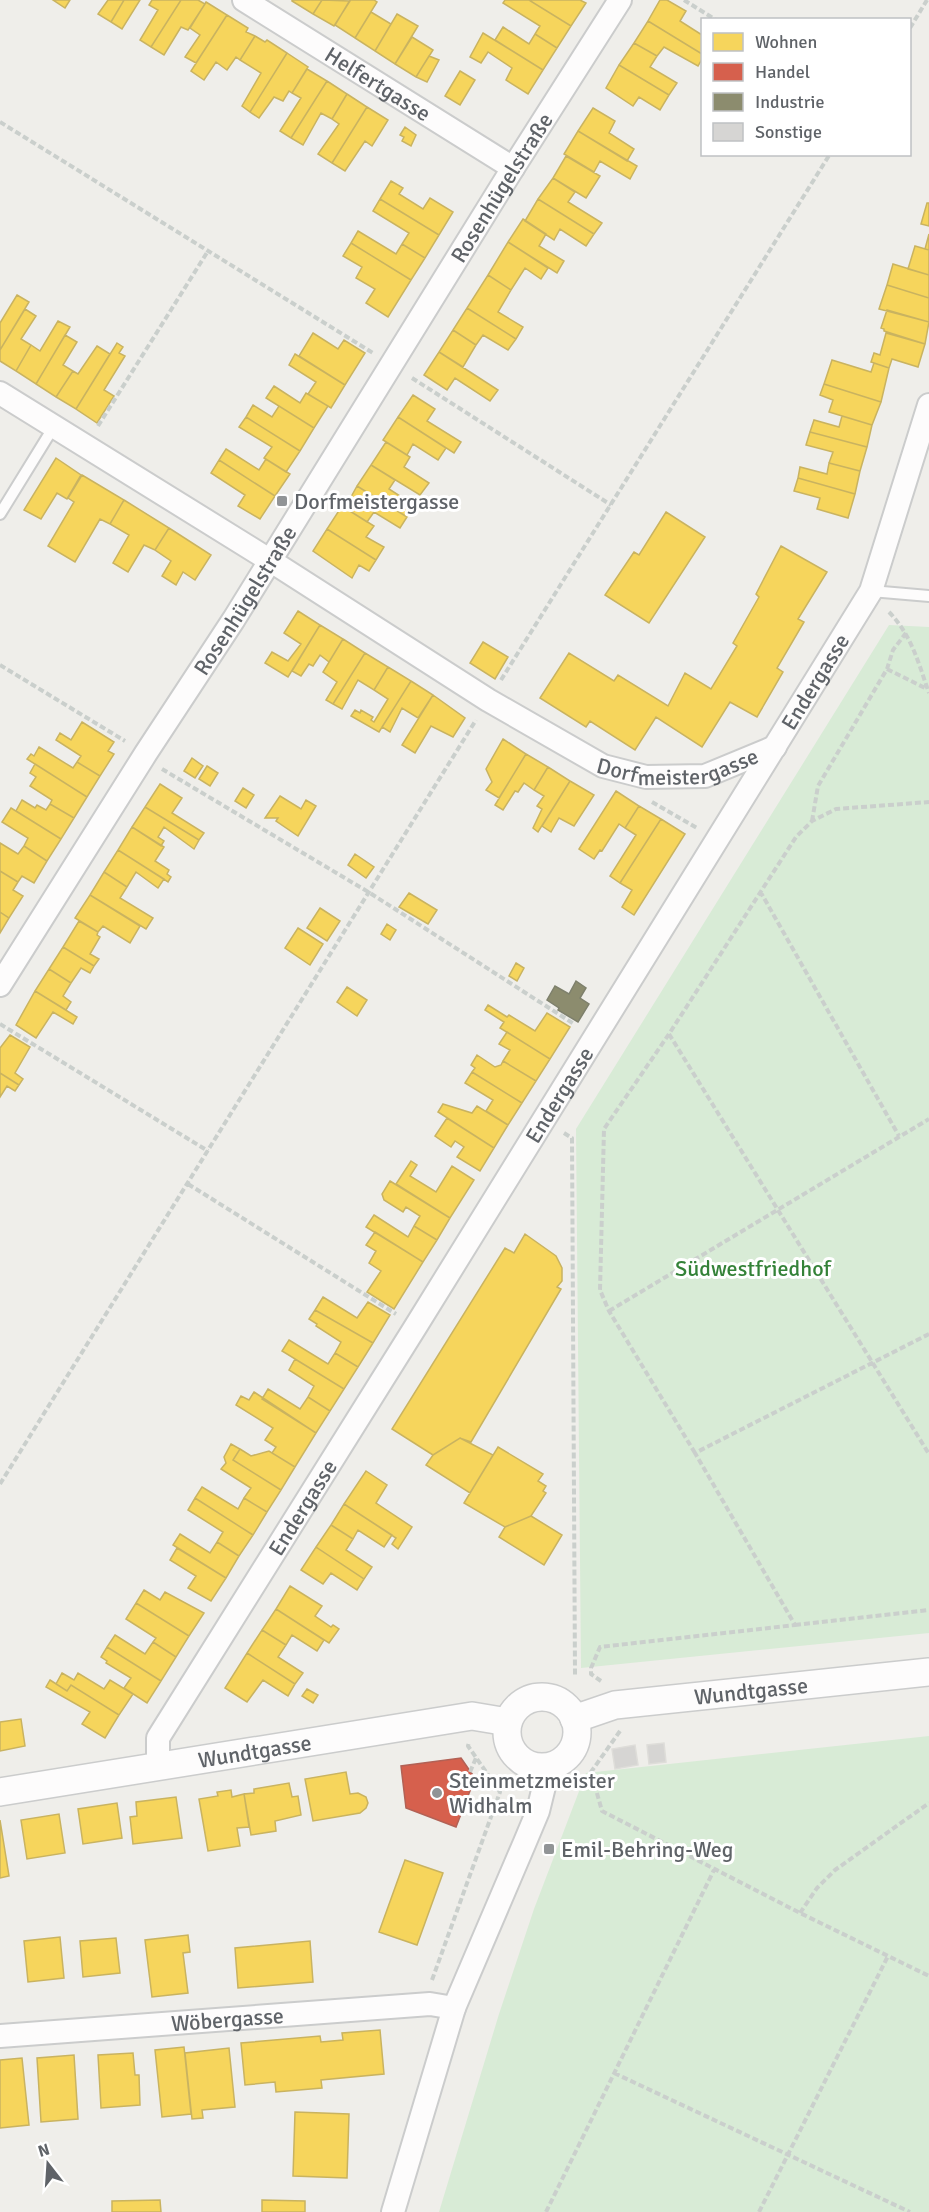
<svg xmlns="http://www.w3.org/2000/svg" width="929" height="2212" viewBox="0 0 929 2212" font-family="Signika,sans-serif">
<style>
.green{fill:#d8ebd6}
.homes{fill:#f6d55c;stroke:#c9b360;stroke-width:1.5}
.shops{fill:#d6604d;stroke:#b26155;stroke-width:1.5}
.industry{fill:#8c8c6e;stroke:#7e806c;stroke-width:1.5}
.building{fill:#d6d5d3;stroke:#deddd9;stroke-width:1.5}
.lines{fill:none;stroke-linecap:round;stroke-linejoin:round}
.service-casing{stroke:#cbcccc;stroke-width:14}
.minor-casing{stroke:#cbcccc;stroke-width:26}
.tertiary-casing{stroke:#cbcccc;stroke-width:30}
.path{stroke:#cacfcc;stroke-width:4;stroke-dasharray:6 3;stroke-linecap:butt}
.service{stroke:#fdfcfc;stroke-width:10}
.minor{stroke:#fdfcfc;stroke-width:22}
.tertiary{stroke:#fdfcfc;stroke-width:27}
.poi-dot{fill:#919496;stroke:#fff;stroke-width:2}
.labels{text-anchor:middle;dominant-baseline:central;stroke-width:6;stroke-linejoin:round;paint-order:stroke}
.street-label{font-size:22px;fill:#5f6368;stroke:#fff}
.poi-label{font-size:22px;fill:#5f6368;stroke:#fff;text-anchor:start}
.park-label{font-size:22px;fill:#348238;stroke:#fff}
</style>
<rect width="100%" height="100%" fill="#efeeea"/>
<path class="green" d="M889,625L929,627V1633L581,1668L576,1129Z
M929,1736V2212H439L499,2014L534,1909L586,1773Z"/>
<path class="homes" d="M53,0H70L65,8Z
M108,0H124L111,22L98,14Z
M124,0H140L122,29L111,22Z
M152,0H181L151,47L140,40L158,10L149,5Z
M181,0H198L205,4L188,30L181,27L164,55L151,47Z
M292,0H322L313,14L292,1Z
M322,0L350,1L334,26L313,14Z
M350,0H374L377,2L355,38L335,25Z
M505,0H529L571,26L557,48L535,34L540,26L503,3Z
M529,0H580L586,3L571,26Z
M660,0H667L686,11L680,21L702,35V54L648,21Z
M206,2L227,15L196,63L185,57L200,35L190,28Z
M371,12L391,24L375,51L355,38Z
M397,14L418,26L395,64L375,51Z
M227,15L248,28L246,32L255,36L240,60L236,57L227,70L216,62L204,80L191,71Z
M648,21L702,54V59L698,66L664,47L657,56L634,43Z
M503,27L529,44L535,34L557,48L543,70L495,40Z
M483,33L543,70L528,94L506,80L512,68L488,52L481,63L470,57Z
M255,36L265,42L267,40L287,53L250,112L242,106L261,73L240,60Z
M412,37L433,50L416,77L395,64Z
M634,43L657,56L650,67L677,83L669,95L619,65Z
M287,53L308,67L292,93L289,91L283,101L274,97L259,118L250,112Z
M429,56L439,60L427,82L416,77Z
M619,65L669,95L660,110L639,97L633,106L606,88Z
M307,69L327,81L291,138L280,131L301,98L292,93Z
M460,71L475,80L460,105L445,96Z
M327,81L347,94L332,119L321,113L303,145L291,138Z
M347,94L367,107L332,163L318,154L339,124L332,119Z
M367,107L388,120L372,146L365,141L345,171L332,163Z
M593,108L615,121L609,133L634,149L627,161L578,131Z
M405,127L416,135L411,146L402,141L404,137L400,135Z
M578,131L637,166L630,179L600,161L594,172L564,154Z
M566,156L600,176L586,198L553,178Z
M553,178L575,192L568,202L602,223L594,234L538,199Z
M391,181L403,188L399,194L423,209L430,198L453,212L439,235L380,199Z
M380,199L439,235L425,258L402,244L409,233L373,211Z
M538,199L594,234L586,246L560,229L554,240L525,221Z
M927,203H929V226L921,224Z
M523,219L546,234L539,246L564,261L557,273L508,242Z
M358,231L396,254L402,244L425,258L411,280L351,243Z
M929,234V250L925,249Z
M508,242L548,268L541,279L525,268L511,290L488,275Z
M351,243L411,280L388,317L366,303L375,289L356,278L362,267L343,256Z
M915,246L929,250V275L908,269Z
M893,264L929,275V298L887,285Z
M488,275L511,290L498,312L523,327L516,339L467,308Z
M887,285L929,298V322L879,309Z
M17,295L29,302L0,350V323Z
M467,308L516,339L508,350L483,335L476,345L453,330Z
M25,309L36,316L21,339L31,345L16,371L0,361V350Z
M887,310L929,322L925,344L884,331V329L881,328Z
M58,321L70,327L36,384L16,371L31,345L40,351Z
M453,330L476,345L463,367L439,352Z
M313,333L338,349L344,340L365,353L345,385L299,356Z
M886,333L925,344L918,367L892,359L889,368L871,362L874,353L880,355Z
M65,335L77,342L63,365L73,371L56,397L36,384Z
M117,343L123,347L119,353L125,356L104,390L114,396L97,423L76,409Z
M97,346L110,354L76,409L56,397L73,371L78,374Z
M439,352L498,390L490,401L455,378L447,390L424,375Z
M295,354L345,385L331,408L308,394L316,382L289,365Z
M832,360L871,372L874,363L889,368L881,402L824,384Z
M824,384L881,402L872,425L829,412L833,400L820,395Z
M274,386L300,403L306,393L328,406L314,428L266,398Z
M413,395L435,409L427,421L461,442L454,453L398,417Z
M253,405L272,417L279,406L314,428L300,451L246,417Z
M842,416L872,425L867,447L810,432L814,420L839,427Z
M246,417L300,451L286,472L264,458L272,447L239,427Z
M398,417L446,448L438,460L413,444L407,455L383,440Z
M810,432L867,447L860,471L829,463L833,452L806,445Z
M386,442L410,457L404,467L429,483L420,495L371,465Z
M226,449L259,470L266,459L290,474L275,496L219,460Z
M56,458L81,475L67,499L57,493L41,519L24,510Z
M219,460L275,496L260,519L238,506L245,495L211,473Z
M829,463L860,471L855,494L798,478L800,467L827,474Z
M371,465L395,480L389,489L414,505L407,517L357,486Z
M82,475L124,500L110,524L100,519L75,562L48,546L74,502L68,498Z
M798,478L855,494L848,518L817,509L820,498L794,491Z
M357,486L407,517L400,528L374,512L367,522L345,508Z
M124,500L169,528L155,550L144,545L128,572L113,563L129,535L110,524Z
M342,506L374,526L366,537L384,547L376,560L327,529Z
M666,512L705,537L649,623L605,595L634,552L639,555Z
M169,528L211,555L195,580L183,572L176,585L162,576L171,561L155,550Z
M327,529L376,560L369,571L359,565L352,578L313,551Z
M781,546L827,572L798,619L804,622L777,668L783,672L757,717L730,702L702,747L656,717L635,750L590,721L586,727L540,698L569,653L614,681L618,675L668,706L685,673L711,689L737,646L733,643L759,597L756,594Z
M298,611L320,625L288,677L265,663L272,652L288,661L301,644L284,633Z
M320,625L343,639L329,662L320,655L313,666L309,664L301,676L292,671Z
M343,639L365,653L333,704L326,700L337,682L323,672Z
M483,642L508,657L495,679L470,663Z
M365,653L388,667L374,690L358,680L342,709L333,704Z
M388,667L411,681L379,732L351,716L355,710L360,713L361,710L373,717L371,720L374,722L388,699L374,690Z
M411,681L433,695L418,718L402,708L390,732L382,727Z
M433,695L465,718L453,737L431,726L415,753L402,745Z
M82,722L114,742L108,751L114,754L100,776L77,762L81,756L56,740L60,733L71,740Z
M503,739L526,754L499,798L486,790L492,782L486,769Z
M39,747L73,768L77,762L100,776L87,797L27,759L31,754L34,756Z
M526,754L548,767L534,790L524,783L518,792L515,791L503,810L495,805Z
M192,758L203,766L195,778L184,771Z
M35,764L87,797L74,818L50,804L52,800L30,786L36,777L30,773Z
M207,766L218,773L210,786L199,779Z
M548,767L570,781L538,832L533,828L542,809L537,806L544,796L534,790Z
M570,781L594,795L574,826L559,818L551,832L542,826Z
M160,784L182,798L172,813L204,833L199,840L145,807Z
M243,788L254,795L246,808L235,801Z
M616,791L639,806L625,828L619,824L602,851L600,850L594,859L579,849Z
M280,796L301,809L306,800L316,806L298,836L276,821L278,818H265Z
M22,800L35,808L37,805L46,810L50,804L74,818L61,839L16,811Z
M639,806L661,819L620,883L610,876L636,835L625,828Z
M145,807L199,840L194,849L164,827L158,837L164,841L161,846L132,827Z
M11,808L61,839L47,861L24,846L28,838L2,822Z
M661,819L685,834L634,915L622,907L632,890L620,883Z
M132,827L164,847L155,861L169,870L167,874L171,877L168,882L118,850Z
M0,843L18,854L24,846L47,861L34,883L22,876L18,882L0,871Z
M118,850L164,879L158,888L136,872L127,887L104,872Z
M355,854L374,867L366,878L348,865Z
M0,871L18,882L13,890L23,896L9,918L0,912Z
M104,872L127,887L120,898L153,918L146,929L90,895Z
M409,893L437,910L428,924L399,907Z
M90,895L140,926L130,943L103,926L98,932L75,918Z
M320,908L340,921L327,941L307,928Z
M0,912L9,918L0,933Z
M79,921L98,932L97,935L100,937L90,954L99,959L94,966L63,947Z
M387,924L396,930L390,940L381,934Z
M298,928L323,944L310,965L285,948Z
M63,947L94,966L90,973L81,968L71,983L49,969Z
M516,963L524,968L517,981L509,976Z
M49,969L71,983L63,996L71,1002L66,1010L35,991Z
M347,987L367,1000L357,1016L337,1002Z
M35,991L77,1017L73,1024L53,1012L36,1038L16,1025Z
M488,1005L507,1017L509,1015L535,1031L547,1013L570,1027L550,1059L500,1028L504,1022L485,1010Z
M507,1032L550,1059L536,1081L503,1061L510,1050L499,1044Z
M10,1035L30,1047L15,1073L23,1079L19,1085L0,1073V1048Z
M477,1055L495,1067L501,1065L503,1061L536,1081L522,1103L472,1072L475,1068L471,1065Z
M472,1072L522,1103L508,1125L486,1111L493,1100L465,1083Z
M0,1073L19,1085L15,1091L7,1086L0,1097Z
M443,1104L472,1113L477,1106L508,1125L494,1148L438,1112Z
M447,1118L494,1148L480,1171L457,1157L464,1147L455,1141L451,1147L435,1136Z
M411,1161L417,1165L410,1176L436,1192L452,1166L474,1180L450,1218L396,1184Z
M390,1181L450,1218L437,1240L414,1226L420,1216L406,1207L403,1212L384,1200L382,1194Z
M374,1215L408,1237L414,1226L437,1240L423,1262L366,1227Z
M375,1232L423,1262L394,1309L367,1292L381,1271L369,1263L376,1251L366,1245Z
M525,1234L556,1256L562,1268V1281L557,1287L561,1289L471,1442L460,1438L433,1455L392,1429L505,1248L514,1253Z
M323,1297L357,1318L368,1302L390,1315L373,1343L315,1310Z
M315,1310L373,1343L358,1367L335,1353L341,1342L316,1326L317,1324L309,1319Z
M289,1340L328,1364L335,1353L358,1367L344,1389L282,1351Z
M295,1359L344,1389L330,1411L308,1397L314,1386L289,1370Z
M268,1389L300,1409L308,1397L330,1411L316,1433L262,1399Z
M254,1392L316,1433L295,1467L272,1453L276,1447L265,1440L273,1428L236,1405L241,1396L249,1400Z
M460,1438L493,1455L470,1493L426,1465L433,1455Z
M231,1444L240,1449L233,1460L281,1490L267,1512L244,1498L251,1488L221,1469L226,1463L224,1457Z
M498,1447L543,1474L538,1481L546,1486L543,1491L546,1493L531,1516L505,1527L464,1503Z
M240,1449L251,1456L269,1451L295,1467L281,1490L233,1460Z
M366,1471L387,1485L376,1503L412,1527L398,1549L392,1544L396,1538L344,1504Z
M202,1487L238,1509L244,1498L267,1512L253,1535L195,1498Z
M195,1498L253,1535L239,1556L217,1542L223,1532L188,1510Z
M344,1504L392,1535L384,1547L358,1530L353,1539L331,1525Z
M531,1516L562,1535L544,1565L499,1537L505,1527Z
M331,1525L353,1539L346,1550L372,1567L364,1579L316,1547Z
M180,1534L210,1553L217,1542L239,1556L226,1578L173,1545Z
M316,1547L364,1579L357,1590L331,1573L323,1584L301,1570Z
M177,1548L226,1578L211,1601L188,1588L196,1576L170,1560Z
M290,1586L322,1606L315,1616L331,1627L333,1625L339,1629L329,1643L276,1609Z
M144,1590L160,1600L165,1592L204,1613L189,1636L136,1603Z
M136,1603L189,1636L176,1657L153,1642L156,1638L126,1619Z
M276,1609L324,1640L317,1651L292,1635L286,1645L262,1630Z
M262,1630L286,1645L278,1657L303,1673L295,1684L247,1653Z
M115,1635L145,1654L153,1642L176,1657L161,1681L107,1647Z
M107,1647L161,1681L147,1703L124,1688L131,1678L106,1663L107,1661L101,1657Z
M247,1653L295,1684L288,1696L263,1680L247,1702L225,1688Z
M62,1673L74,1680L78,1673L104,1689L110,1680L133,1694L119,1715L71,1685L67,1691L56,1684Z
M50,1680L67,1691L71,1685L119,1715L105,1738L82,1724L90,1712L46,1687Z
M307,1689L318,1695L313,1703L302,1696Z
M21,1719L25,1746L0,1751V1722Z
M346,1772L350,1794L358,1793L366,1797L368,1803L366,1808L360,1813L313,1821L305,1779Z
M289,1783L292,1797L298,1796L301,1815L275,1821L276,1831L251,1835L244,1794L254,1793V1789Z
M231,1790L232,1797L244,1794L249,1827L237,1828L240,1846L208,1851L199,1799L218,1796L217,1792Z
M176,1797L182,1838L133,1844L130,1817L137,1816L136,1802Z
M117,1803L122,1838L83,1844L78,1809Z
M59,1814L65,1853L27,1859L21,1820Z
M0,1820L9,1876L0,1878Z
M405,1860L443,1873L417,1945L379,1932Z
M188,1935L190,1952L183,1953L188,1993L152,1997L145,1940Z
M60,1937L64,1978L28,1982L24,1941Z
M116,1938L120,1973L83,1977L80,1941Z
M310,1941L313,1982L238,1988L235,1948Z
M380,2030L384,2074L321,2080L322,2088L276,2092L275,2082L245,2085L241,2043L320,2036L321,2042L343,2040L342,2033Z
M184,2047L191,2114L162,2117L155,2050Z
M229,2048L235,2107L202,2110L203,2118L192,2119L185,2053Z
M133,2053L135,2075H139L140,2105L101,2108L98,2055Z
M74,2055L78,2119L41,2122L37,2058Z
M22,2058L29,2125L0,2128V2060Z
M295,2112L349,2114L347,2178L293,2176Z
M160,2200L161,2212H112V2201Z
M262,2200L305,2201V2212H262Z"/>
<path class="shops" d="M461,1758L475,1778L456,1827L406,1808L401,1766Z"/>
<path class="industry" d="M576,981L586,988L580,998L589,1004L578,1022L558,1010L559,1008L547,1000L555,986L569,994Z"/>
<path class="building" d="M664,1743L666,1762L649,1764L647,1745Z
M635,1745L638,1765L615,1769L612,1749Z"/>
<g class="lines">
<g class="service-casing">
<path id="service" d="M0,514L53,428
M871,591L929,596"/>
</g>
<g class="minor-casing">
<g id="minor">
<path id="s1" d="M244,0L513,168"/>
<path id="s2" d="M0,393L271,561L488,700L603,766L646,777L705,776L775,747"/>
<path id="s3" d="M0,985L146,753L234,619L513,168L620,0"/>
<path id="s4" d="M158,1768V1738L416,1326L871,591L929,405"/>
<path id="s5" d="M0,2036L430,2004L454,2008"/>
<path d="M393,2212L454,2008L525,1842L538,1811L549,1766"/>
</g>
</g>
<g class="tertiary-casing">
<g id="tertiary">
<circle cx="542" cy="1732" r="35"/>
<path id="s6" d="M574,1719L615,1705L929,1672"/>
<path id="s7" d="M0,1792L472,1716L508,1722"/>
</g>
</g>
<path class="path" d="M684,0L716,20
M910,28L927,0
M0,122L373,353
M412,378L611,505
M98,426L208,251
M889,612C912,636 918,662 929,693
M0,665L125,741
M887,669L927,689
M501,680L830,154
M162,769L370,893L574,1024
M652,802L697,828
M812,821L818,786L887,669L893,650L906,633
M760,891L899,1136
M0,1024L208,1151
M669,1034L929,1454
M564,1133L572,1138L575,1675
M188,1184L396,1314
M609,1311L929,1119
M695,1453L609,1311L600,1290L604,1129L669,1034L796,837L812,821L836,809L929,802
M0,1484L476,720
M795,1625L929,1610
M601,1681L591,1674V1668L600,1647L795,1625L695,1453L929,1334
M620,1731L591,1772L602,1811L800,1913L929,1976
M470,1772L476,1758
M800,1913L817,1888L835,1870L929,1803
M432,1980L500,1792L468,1746L469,1742
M614,2073L910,2212
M546,2212L714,1870
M759,2212L888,1956"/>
<use href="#service" class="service"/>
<use href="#minor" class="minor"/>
<use href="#tertiary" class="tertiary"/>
</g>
<g class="poi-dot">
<rect x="276" y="495" width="12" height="12" rx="3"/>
<circle cx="437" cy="1793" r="6"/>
<rect x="543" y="1843" width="12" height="12" rx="3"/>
</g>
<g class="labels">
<g class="street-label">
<text stroke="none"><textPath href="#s1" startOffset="158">Helfertgasse</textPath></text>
<text stroke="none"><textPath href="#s3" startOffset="942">Rosenhügelstraße</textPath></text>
<text stroke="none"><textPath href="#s3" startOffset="456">Rosenhügelstraße</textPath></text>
<text stroke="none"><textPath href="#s4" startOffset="1274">Endergasse</textPath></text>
<text stroke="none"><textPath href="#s2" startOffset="786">Dorfmeistergasse</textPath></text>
<text stroke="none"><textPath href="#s4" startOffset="788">Endergasse</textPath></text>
<text stroke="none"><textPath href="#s4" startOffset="302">Endergasse</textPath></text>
<text stroke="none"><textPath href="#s6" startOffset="180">Wundtgasse</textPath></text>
<text stroke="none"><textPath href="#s7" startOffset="258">Wundtgasse</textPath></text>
<text stroke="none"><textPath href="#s5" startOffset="228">Wöbergasse</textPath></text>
</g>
<g class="poi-label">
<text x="294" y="501">Dorfmeistergasse</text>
<text x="449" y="1780">Steinmetzmeister<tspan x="449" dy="25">Widhalm</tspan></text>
<text x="561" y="1849">Emil-Behring-Weg</text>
</g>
<g class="park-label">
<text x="753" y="1268">Südwestfriedhof</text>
</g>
</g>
<rect x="701" y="18" width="210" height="138" fill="#ffffff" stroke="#bfc1c3" stroke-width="1.5"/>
<rect x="713" y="33" width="30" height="18" fill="#f6d55c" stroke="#bfc1c3" stroke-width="1.5"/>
<text x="755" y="48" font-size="18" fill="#5f6368">Wohnen</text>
<rect x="713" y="63" width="30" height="18" fill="#d6604d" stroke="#bfc1c3" stroke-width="1.5"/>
<text x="755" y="78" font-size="18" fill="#5f6368">Handel</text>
<rect x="713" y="93" width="30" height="18" fill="#8c8c6e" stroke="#bfc1c3" stroke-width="1.5"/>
<text x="755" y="108" font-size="18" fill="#5f6368">Industrie</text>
<rect x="713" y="123" width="30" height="18" fill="#d6d5d3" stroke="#bfc1c3" stroke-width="1.5"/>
<text x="755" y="138" font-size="18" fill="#5f6368">Sonstige</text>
<g transform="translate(48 2164) rotate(343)" stroke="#ffffff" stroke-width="4.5" paint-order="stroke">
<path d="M0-4.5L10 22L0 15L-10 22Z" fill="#5f6368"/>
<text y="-9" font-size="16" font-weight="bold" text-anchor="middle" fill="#5f6368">N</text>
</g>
</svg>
